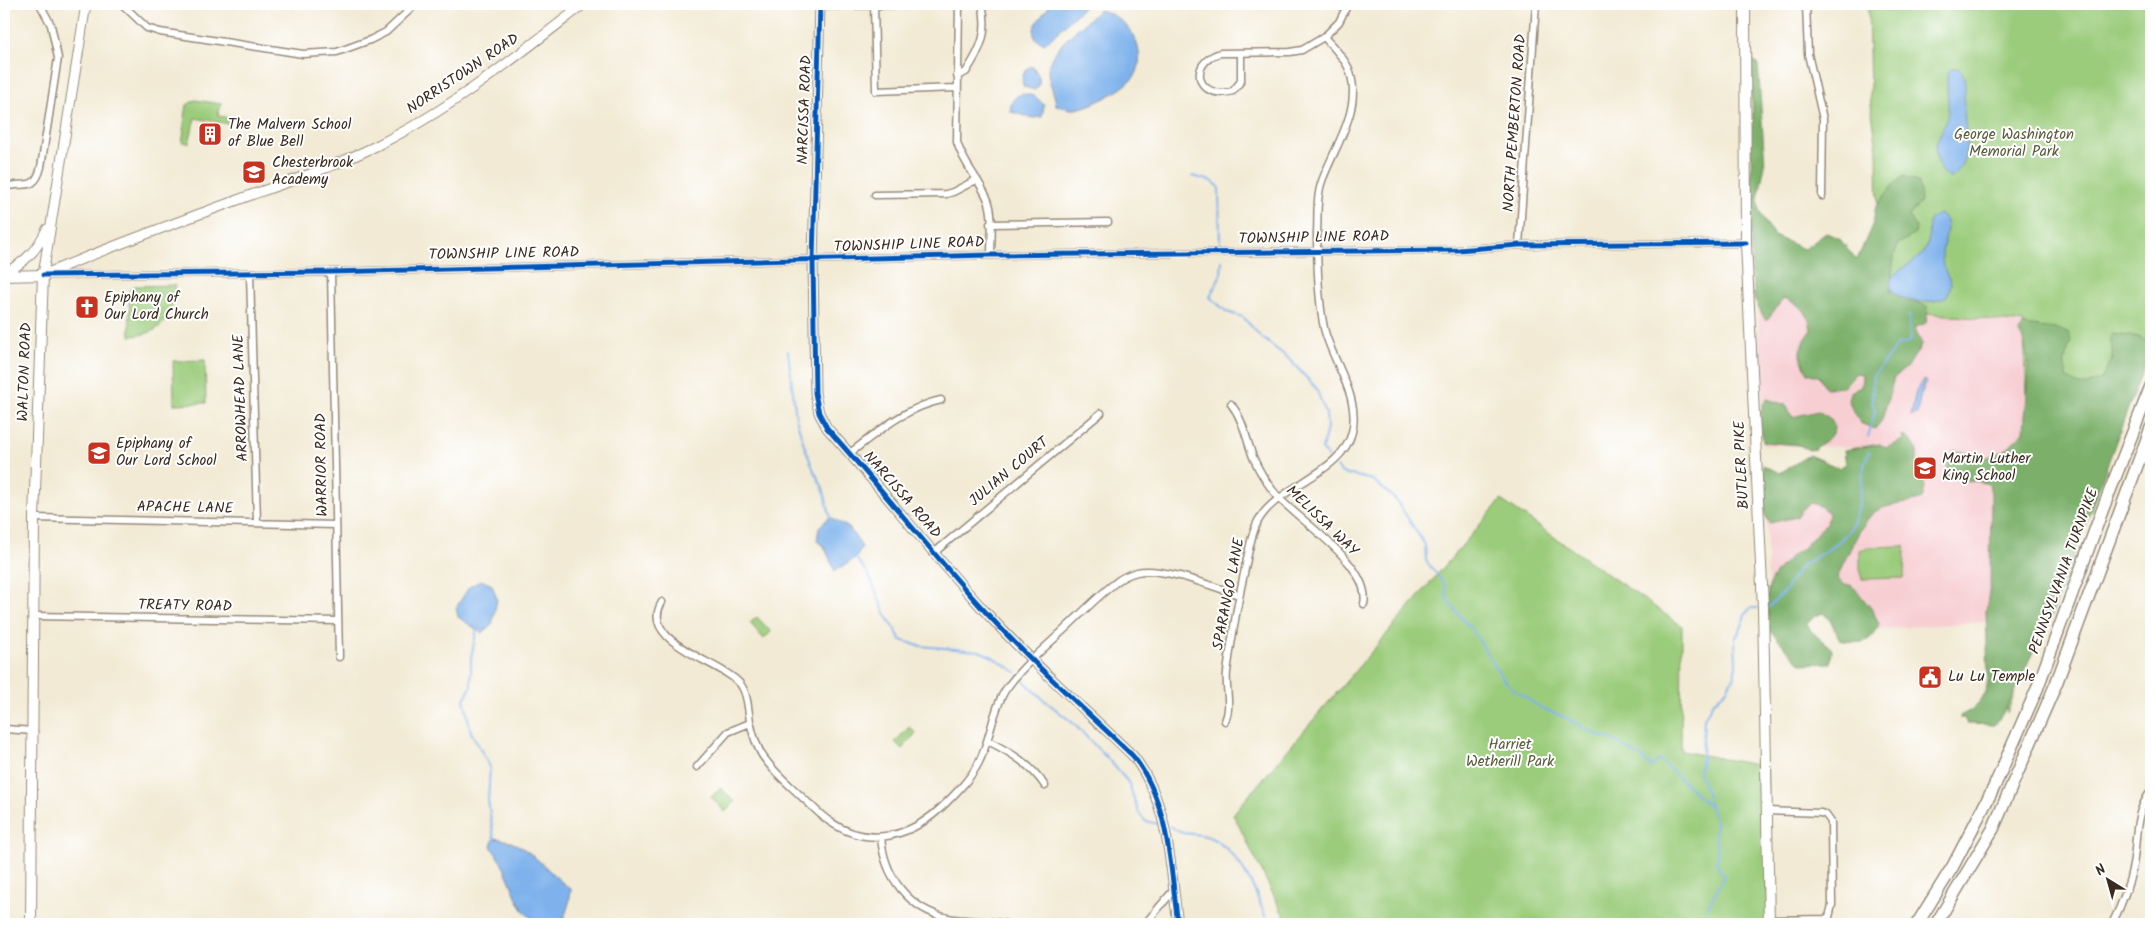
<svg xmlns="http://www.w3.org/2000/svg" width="2155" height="928" viewBox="0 0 2155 928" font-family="Kalam,sans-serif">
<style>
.built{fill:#f7cfd3}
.green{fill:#9bcc7b;stroke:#6b7b4c}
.forest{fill:#7cb06b;stroke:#5c6d44}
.water{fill:#7fb2ec;stroke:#5d6e85}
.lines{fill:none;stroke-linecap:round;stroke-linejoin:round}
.stream{stroke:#7fb2ec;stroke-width:2}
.street-casing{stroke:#968a79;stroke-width:9}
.secondary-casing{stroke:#968a79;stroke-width:11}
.primary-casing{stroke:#968a79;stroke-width:12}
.highway-casing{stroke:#968a79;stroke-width:14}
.street{stroke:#fff;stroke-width:6}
.secondary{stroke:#fff;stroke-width:9}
.primary{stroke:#fff;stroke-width:10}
.highway{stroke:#fff;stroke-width:11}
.cycleway-casing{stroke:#fff;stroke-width:8}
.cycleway{stroke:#0057b8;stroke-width:5}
.labels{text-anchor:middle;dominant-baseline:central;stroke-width:4;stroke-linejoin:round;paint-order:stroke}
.street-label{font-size:15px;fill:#3b2a1e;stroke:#fff}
.poi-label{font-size:15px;fill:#3b2a1e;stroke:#fff;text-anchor:start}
.park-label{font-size:15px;fill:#585b3a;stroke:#fff}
</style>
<rect width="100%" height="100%" fill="#fff"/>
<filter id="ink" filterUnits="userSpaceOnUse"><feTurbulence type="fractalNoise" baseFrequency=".02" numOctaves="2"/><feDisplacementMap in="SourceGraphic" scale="10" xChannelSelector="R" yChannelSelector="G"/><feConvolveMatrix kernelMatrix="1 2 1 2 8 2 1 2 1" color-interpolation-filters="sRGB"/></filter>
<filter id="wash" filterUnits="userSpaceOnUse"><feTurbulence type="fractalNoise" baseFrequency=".0096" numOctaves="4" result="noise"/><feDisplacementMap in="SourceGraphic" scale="20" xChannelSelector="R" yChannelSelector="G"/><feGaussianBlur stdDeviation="1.12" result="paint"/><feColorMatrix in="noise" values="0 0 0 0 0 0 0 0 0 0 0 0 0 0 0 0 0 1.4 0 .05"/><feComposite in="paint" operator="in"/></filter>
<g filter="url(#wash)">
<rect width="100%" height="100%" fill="#f2ead4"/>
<path class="built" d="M1758,298L2041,324L1998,621L1832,632L1829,592L1768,599L1766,474L1855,470L1852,447L1764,445Z"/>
<path class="green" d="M1868,4H2151V326L2035,643L2007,713L1997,465L2031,468L2023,323L1879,308L1877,151L1870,96Z
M195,100L221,104L218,116L231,118L230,124L195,118L189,143L182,142L184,131L183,130L187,105Z
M175,285C174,315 163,335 130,336L129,291L134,286Z
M205,360L206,403L174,404L173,361Z
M1501,500L1682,626L1681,751L1767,767L1769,924H1288L1233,814Z
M1905,546L1904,578L1862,579L1860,573V550L1869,547Z
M757,617L771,632L764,639L750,623Z
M909,727L916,733L902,749L895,742Z
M721,788L735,802L725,812L711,797Z"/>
<path class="forest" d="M1751,59L1758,64L1765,165L1758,198L1759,211L1774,236L1804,249L1826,233L1839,238L1857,260L1873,223L1876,206L1896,182L1904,176L1919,183L1921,201L1909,216L1916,227L1915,234L1898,244L1894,257L1890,290L1928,307L1926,323L1914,328L1922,344L1909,365L1894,378L1882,420L1875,429L1860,423L1848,400L1850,392L1861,387L1862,374L1856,373L1843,387L1825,388L1820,377L1808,373C1797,352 1798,350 1811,331C1809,311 1801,306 1784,298L1766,321L1755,301L1752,276L1751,143L1753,111L1750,85Z
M2024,325L2063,330L2069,333L2071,341L2064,362L2068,379L2079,385H2087L2101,379L2113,358L2110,334L2141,337L2151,347L2048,625C2027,657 2017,695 1995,725L1967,724L1964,718H1960V716L1971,710L1980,701L1986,692L1988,679L1986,611L1990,585L1991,494L1989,484L1976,481L1965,482L1946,475L1948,460L1954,450L1988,457L2004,451L2024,432C2025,398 2036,362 2019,332Z
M1767,399L1786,405L1792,417L1818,411L1831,419L1834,427L1833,434L1815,449L1809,450L1799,445L1763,442C1762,429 1756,409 1767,399Z
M1902,435C1918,443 1919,453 1916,470L1921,473L1925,487L1922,499C1908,505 1890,503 1876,511C1862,520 1844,562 1837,578L1844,585H1852L1871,608L1879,623C1873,644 1859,645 1840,640L1831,621L1823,613L1815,616L1807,624L1811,631L1832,649L1831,663L1801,664L1769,630C1766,593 1763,583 1790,557C1794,553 1799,552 1803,548C1811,540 1817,531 1827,524L1829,513L1820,506L1810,503L1801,511L1797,517L1770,523L1765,515L1763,465L1780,473L1809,455L1839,468L1846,464L1844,450L1880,444L1886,448L1903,440Z"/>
<path class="water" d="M1050,4L1086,5L1045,44C1019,34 1045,16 1050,4Z
M1099,10C1125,15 1147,45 1137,72C1131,87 1091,107 1075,109C1069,110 1062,106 1056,105C1055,93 1048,82 1048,71C1047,50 1085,24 1099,10Z
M1029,67H1033C1039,75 1043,82 1035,90L1024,87C1020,78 1023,73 1029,67Z
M1957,68C1971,76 1962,98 1964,111C1965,131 1971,145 1962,164C1959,170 1956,176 1950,178C1945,176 1943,172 1940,167C1928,142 1945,134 1948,111C1949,98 1945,85 1948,72L1951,69Z
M1023,94L1035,96L1044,105L1042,117L1033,118L1011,112C1009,104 1014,95 1023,94Z
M1938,214H1941C1954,227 1941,242 1942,257C1943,271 1946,271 1951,283L1949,292L1946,297C1931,306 1885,304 1891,279C1901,265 1922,262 1928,243C1930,235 1927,227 1930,219Z
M1924,380L1926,382L1921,393L1917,414L1911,416L1916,390Z
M830,517L849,528L862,547L856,558L835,571L824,546L817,541L819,527Z
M481,580L492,585L497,599L492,625L482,633L458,617L456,608L469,587Z
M494,838C528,841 545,871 571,889L569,903L562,924C522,924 522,909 508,877C504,866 497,856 491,846Z"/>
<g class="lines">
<path class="stream" d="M1192,176L1212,181L1219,187L1220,247
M1222,261L1221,274L1210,297L1227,312L1243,317L1261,337L1288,358L1316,388L1326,414L1327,428L1322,449L1328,457
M788,351L796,418L804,445L814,471L823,488L831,519
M1868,437L1875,412L1872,401L1873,377L1897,345L1909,342L1911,338L1909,330V315
M1337,467L1342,473L1373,480L1396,500L1425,545L1426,561L1442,581L1446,588L1447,600L1475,634L1503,679L1513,689L1541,708L1562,716L1598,735L1613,740L1642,758L1651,767L1659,760L1662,762L1709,806
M855,557L869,575L884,611L901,640L920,646L979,651L993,657L1016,672
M1769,607C1775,601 1780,596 1785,590C1791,582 1796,571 1803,565C1821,552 1842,545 1853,524C1864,501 1858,474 1869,451
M477,628L471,658V687L464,699L471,732L490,767L488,801L494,839
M1019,676L1043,699L1073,723L1110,761L1128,782L1139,813L1145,821L1159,824
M1708,797L1699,771L1702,758L1704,718L1712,704L1727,689L1734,676L1736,665L1735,639L1742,626L1745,614L1751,608H1757
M1170,826C1174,828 1176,831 1180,832C1190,835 1201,833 1211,838C1240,851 1258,895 1268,924
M1707,908L1724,876L1716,863L1718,856L1715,837L1716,822L1708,801
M565,920L577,924
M1702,924L1706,911"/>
</g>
</g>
<g filter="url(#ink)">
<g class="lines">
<g class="street-casing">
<path id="street" d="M122,4L147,28L160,32L303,54L337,52L370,40L386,32L416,4
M1806,4L1808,54L1823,119L1822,196
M874,5L876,91L956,88
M959,5L957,142C963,164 980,180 988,200C994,216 991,238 991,255
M820,6L969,4
M1241,54V81L1233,91C1198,101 1186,64 1220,53L1290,52L1302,50L1324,37
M957,76L966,72C981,49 989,32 982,4
M4,188C21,179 34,195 41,167L58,58L51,25L40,4
M875,195L946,194L953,192L976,180
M990,224L1108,222
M1519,245L1536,4
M331,272L339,657
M250,273L257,522
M48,275L331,272L991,255L1458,250L1519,245L1746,243
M1231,404C1243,419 1246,438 1253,457C1259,471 1269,487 1280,499C1302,522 1372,567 1364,604
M850,453C879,431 905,408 941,400
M34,518L336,525
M935,552L1101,413
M662,602C637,643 724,662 741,685C748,695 748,709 750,721C753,736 758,752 768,763C778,776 792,787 804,799C812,806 820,815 829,821C871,850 913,836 946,803C958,791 970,779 978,764C990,742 993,708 1006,689C1023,665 1047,646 1068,626C1083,612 1098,596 1115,583C1121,578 1129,574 1137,572C1162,566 1214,587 1239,595
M32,616L338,621
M1225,721C1232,706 1225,688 1227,672C1232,636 1238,600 1246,564C1249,550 1251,534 1258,521C1278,485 1343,473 1352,432C1361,396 1332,362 1324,328C1318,298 1317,264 1317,233C1318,216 1316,197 1322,181C1335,145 1365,106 1348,67C1343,56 1332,46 1324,37L1339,22L1348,4
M4,729L34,731
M988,741C1010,752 1032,765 1045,786
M697,767L728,732L750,723
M1767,811L1821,813L1826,815L1831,822L1832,905L1829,917L1825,919L1769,920
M881,837C884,876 908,909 948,918C967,922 987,920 1006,924
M1145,924L1173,891
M2112,924C2121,906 2129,886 2133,865C2138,837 2133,816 2151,791"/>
</g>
<g class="secondary-casing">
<path id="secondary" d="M820,4L813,260L815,393L819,413L827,428C880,487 928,548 981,607C1028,659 1082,707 1133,756C1170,803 1170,867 1178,924
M4,273C25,263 37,250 47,229
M43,275C111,246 181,221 251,195C294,180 338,165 378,145C453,108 518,55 584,4
M43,275L86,4"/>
</g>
<g class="primary-casing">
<path id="primary" d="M1745,4L1746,243L1763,607L1769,924
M4,276L43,275L34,518L31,924"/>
</g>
<g class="highway-casing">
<path id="highway" d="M1917,924L1953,866L1994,787L2037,689L2102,511L2151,386
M1936,924L1993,829L2056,684L2151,428"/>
</g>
<use href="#street" class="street"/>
<use href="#secondary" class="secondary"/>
<use href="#primary" class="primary"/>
<use href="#highway" class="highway"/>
<g class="cycleway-casing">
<path id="cycleway" d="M820,4L813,260L815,393L819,413L827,428C880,487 928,548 981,607C1028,659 1082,707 1133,756C1170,803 1170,867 1178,924
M43,275L331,272L991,255L1458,250L1519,245L1746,243"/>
</g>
<use href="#cycleway" class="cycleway"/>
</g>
</g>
<defs>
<g id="building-square" transform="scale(1.25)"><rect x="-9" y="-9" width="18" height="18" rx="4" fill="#c8321e" stroke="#fff"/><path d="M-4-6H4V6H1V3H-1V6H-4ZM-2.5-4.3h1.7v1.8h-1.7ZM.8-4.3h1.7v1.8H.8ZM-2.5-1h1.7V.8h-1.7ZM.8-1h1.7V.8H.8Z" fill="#fff"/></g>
<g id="school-square" transform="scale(1.25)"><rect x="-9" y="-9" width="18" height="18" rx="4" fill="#c8321e" stroke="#fff"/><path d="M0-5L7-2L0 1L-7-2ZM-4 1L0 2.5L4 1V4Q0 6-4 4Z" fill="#fff"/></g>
<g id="church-square" transform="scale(1.25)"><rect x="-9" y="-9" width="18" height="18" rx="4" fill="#c8321e" stroke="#fff"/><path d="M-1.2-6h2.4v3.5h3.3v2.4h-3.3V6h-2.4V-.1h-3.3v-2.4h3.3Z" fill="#fff"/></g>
<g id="civic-square" transform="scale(1.25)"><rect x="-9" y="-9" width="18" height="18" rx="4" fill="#c8321e" stroke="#fff"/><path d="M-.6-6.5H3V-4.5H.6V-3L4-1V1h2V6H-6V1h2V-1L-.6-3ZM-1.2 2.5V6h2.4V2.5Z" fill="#fff"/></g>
</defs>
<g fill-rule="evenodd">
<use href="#building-square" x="210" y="134"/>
<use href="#school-square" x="254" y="172"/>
<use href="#church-square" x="87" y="307"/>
<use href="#school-square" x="99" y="453"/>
<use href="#school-square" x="1925" y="468"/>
<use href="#civic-square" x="1930" y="677"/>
</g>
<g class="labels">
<g class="street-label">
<text transform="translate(463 74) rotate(-34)">NORRISTOWN ROAD</text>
<text transform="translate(805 110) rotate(-88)">NARCISSA ROAD</text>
<text transform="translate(1515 123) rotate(-86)">NORTH PEMBERTON ROAD</text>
<text transform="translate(1314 238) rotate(-1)">TOWNSHIP LINE ROAD</text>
<text transform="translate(909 245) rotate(-2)">TOWNSHIP LINE ROAD</text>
<text transform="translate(504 254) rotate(-1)">TOWNSHIP LINE ROAD</text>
<text transform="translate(25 372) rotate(-88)">WALTON ROAD</text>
<text transform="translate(241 398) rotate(-92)">ARROWHEAD LANE</text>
<text transform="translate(322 465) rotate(-91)">WARRIOR ROAD</text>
<text transform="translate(1742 465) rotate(-93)">BUTLER PIKE</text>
<text transform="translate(1009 472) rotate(-40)">JULIAN COURT</text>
<text transform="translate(902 495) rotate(49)">NARCISSA ROAD</text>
<text transform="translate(185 508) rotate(1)">APACHE LANE</text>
<text transform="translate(1322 521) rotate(44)">MELISSA WAY</text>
<text transform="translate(2064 571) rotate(-70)">PENNSYLVANIA TURNPIKE</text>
<text transform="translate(1229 594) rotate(-79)">SPARANGO LANE</text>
<text transform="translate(185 606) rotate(1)">TREATY ROAD</text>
</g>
<g class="poi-label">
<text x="228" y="125">The Malvern School<tspan x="228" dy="17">of Blue Bell</tspan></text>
<text x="272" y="163">Chesterbrook<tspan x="272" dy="17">Academy</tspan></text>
<text x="104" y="298">Epiphany of<tspan x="104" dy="17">Our Lord Church</tspan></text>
<text x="116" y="444">Epiphany of<tspan x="116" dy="17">Our Lord School</tspan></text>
<text x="1942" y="459">Martin Luther<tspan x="1942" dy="17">King School</tspan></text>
<text x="1948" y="677">Lu Lu Temple</text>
</g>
<g class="park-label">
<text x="2014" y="135">George Washington<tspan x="2014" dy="17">Memorial Park</tspan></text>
<text x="1510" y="745">Harriet<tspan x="1510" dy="17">Wetherill Park</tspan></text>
</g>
</g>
<rect width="2155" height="928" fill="none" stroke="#fff" stroke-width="20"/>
<g transform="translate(2108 880) rotate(323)" stroke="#ffffff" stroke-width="4" paint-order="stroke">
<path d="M0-4L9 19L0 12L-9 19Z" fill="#3b2a1e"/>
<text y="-8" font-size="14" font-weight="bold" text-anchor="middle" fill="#3b2a1e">N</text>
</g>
</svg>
